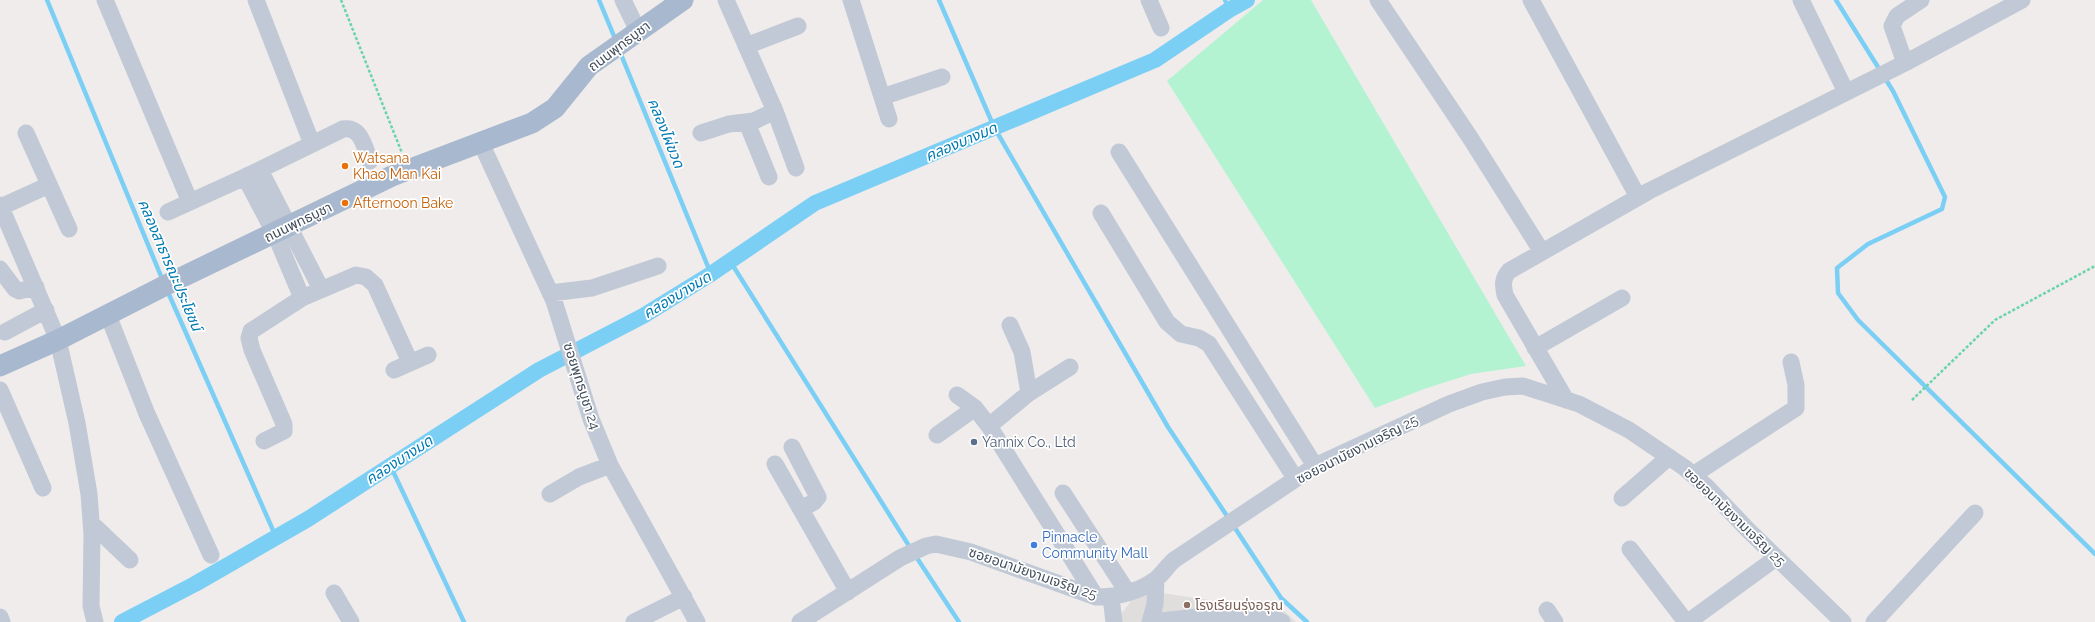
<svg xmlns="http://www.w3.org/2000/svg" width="2095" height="622" viewBox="0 0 2095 622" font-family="Raleway,'Noto Sans Thai',sans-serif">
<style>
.education{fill:#e0dddd}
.green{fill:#b4f3d2}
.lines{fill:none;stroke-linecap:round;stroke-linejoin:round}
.stream{stroke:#7ccff4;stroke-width:4.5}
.canal{stroke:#7ccff4;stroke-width:16}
.path{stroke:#69d4aa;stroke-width:2.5;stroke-dasharray:3 2;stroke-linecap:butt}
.minor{stroke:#c0c9d5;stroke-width:17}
.major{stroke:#a8b8cf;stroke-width:21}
.food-dot{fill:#e8710a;stroke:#fff;stroke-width:1.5}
.service-dot{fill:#5c6f8a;stroke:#fff;stroke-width:1.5}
.shop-dot{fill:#3f7fe0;stroke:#fff;stroke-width:1.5}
.education-dot{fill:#8d6e63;stroke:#fff;stroke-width:1.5}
.labels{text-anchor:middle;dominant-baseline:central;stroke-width:3.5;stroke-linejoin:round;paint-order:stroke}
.street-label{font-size:14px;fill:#424d5b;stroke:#fff}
.food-label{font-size:14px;fill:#c56008;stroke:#fff;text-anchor:start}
.service-label{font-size:14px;fill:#4e5e75;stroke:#fff;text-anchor:start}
.shop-label{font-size:14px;fill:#366cbe;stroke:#fff;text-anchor:start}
.education-label{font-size:14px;fill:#785e54;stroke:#fff;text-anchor:start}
.water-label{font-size:15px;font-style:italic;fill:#007ab1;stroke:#fff}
</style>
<rect width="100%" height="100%" fill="#efeceb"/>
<path class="education" d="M1148,591L1284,611L1296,622H1115L1132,600Z"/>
<path class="green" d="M1263,0H1311L1526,366L1471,374L1424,389L1375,408L1167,81Z"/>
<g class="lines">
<path class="stream" d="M47,0L163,281
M599,0L616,41
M939,0L994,127L1168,427L1229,519
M1225,0L1229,10
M1836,0L1893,91L1945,197L1942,209L1868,244L1837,268L1838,293L1858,320L2095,554
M620,52L711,274
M730,261L911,549
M167,290L276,537
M391,467L464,622
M1233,525L1281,598L1307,622
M915,555L959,622"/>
<path class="canal" d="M122,622L195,584L308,519L539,370L643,316L711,274L815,203L1155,60L1229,10L1247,0"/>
<path class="path" d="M341,0L402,153
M1912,400L1995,320L2095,266"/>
<path class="minor" d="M105,0L190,202
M256,0L312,144
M623,0L638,31
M726,0L775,111L796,168
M851,0L889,119
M1149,0L1161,28
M1378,0L1471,139L1542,252
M1531,0L1638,197
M1801,0L1846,92
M746,46L798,26
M1905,63L1892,26L1897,16L1921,0
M882,97L942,77
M747,123L769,177
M26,133L69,229
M701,133L729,124L754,121L775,111
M481,143L554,301L591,419L610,465L697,622
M1119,152L1315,466
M260,170L321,289
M245,177L275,234L302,298
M0,205L58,340L77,423L89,494L92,534L91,606L95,622
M1,207L49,185
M168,212L245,177L343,129C361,126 364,146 370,161
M1101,213L1167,322L1181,334L1199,338L1209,344L1295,478
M0,269L15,289L19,291L36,287
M550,293L592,288L658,266
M108,315L147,414L211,555
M1010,325L1022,352L1029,393
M5,332L46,310
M1535,348L1622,298
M394,370L428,355
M0,390L43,488
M957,395L975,408L989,426L1096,597
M1566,400L1505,295C1503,285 1502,279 1509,271L1649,191L1905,63L2022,0
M989,426L1029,393L1070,367
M937,435L975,408
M264,441L284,431V424L252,350L249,338L251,331L302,298L356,275L366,277L375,285L410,362
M792,447L818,497L814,502L801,509
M775,464L848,592
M1693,475L1796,408V385L1791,362
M1063,493L1128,593
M550,494L579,477L610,465
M1622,498L1669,457
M91,523L130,560
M1630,549L1686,622
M334,593L351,622
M1111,597L1114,622
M1547,610L1555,622
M0,617L2,622
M634,622L684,597
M800,622L900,558L926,546L936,544L971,552L1096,597C1117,597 1138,592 1155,580C1162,575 1168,565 1174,560L1315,466L1449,404L1482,392L1505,387L1523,386L1579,404L1629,430L1685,468L1708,488L1748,530L1843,622
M1150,622L1155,604L1156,579
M1152,622C1183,619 1255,607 1282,622
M1688,622L1776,558
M1874,622L1975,513"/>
<path class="major" d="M0,366L58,340L172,282L392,176L532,123L555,108L589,66L683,0"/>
</g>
<g class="food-dot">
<circle cx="345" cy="166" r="4"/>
<circle cx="345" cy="203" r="4"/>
</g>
<circle class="service-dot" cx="974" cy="442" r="4"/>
<circle class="shop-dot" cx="1034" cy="545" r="4"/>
<circle class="education-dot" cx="1187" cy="605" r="4"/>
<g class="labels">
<g class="street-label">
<text transform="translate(619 46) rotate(-37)">ถนนพุทธบูชา</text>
<text transform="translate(298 222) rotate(-26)">ถนนพุทธบูชา</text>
<text transform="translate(582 386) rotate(72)">ซอยพุทธบูชา 24</text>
<text transform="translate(1357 449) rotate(-27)">ซอยอนามัยงามเจริญ 25</text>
<text transform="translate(1735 517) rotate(44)">ซอยอนามัยงามเจริญ 25</text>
<text transform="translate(1033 573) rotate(19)">ซอยอนามัยงามเจริญ 25</text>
</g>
<g class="food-label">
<text x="353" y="158">Watsana<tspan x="353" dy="16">Khao Man Kai</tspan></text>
<text x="353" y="203">Afternoon Bake</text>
</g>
<g class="service-label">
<text x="982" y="442">Yannix Co., Ltd</text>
</g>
<g class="shop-label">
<text x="1042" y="537">Pinnacle<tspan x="1042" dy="16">Community Mall</tspan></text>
</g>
<g class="education-label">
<text x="1195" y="605">โรงเรียนรุ่งอรุณ</text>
</g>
<g class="water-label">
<text transform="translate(666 133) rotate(68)">คลองไผ่ขวด</text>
<text transform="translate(961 142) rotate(-23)">คลองบางมด</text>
<text transform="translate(170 265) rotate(67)">คลองสาธารณะประโยชน์</text>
<text transform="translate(677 295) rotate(-31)">คลองบางมด</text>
<text transform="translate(399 460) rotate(-33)">คลองบางมด</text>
</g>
</g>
</svg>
